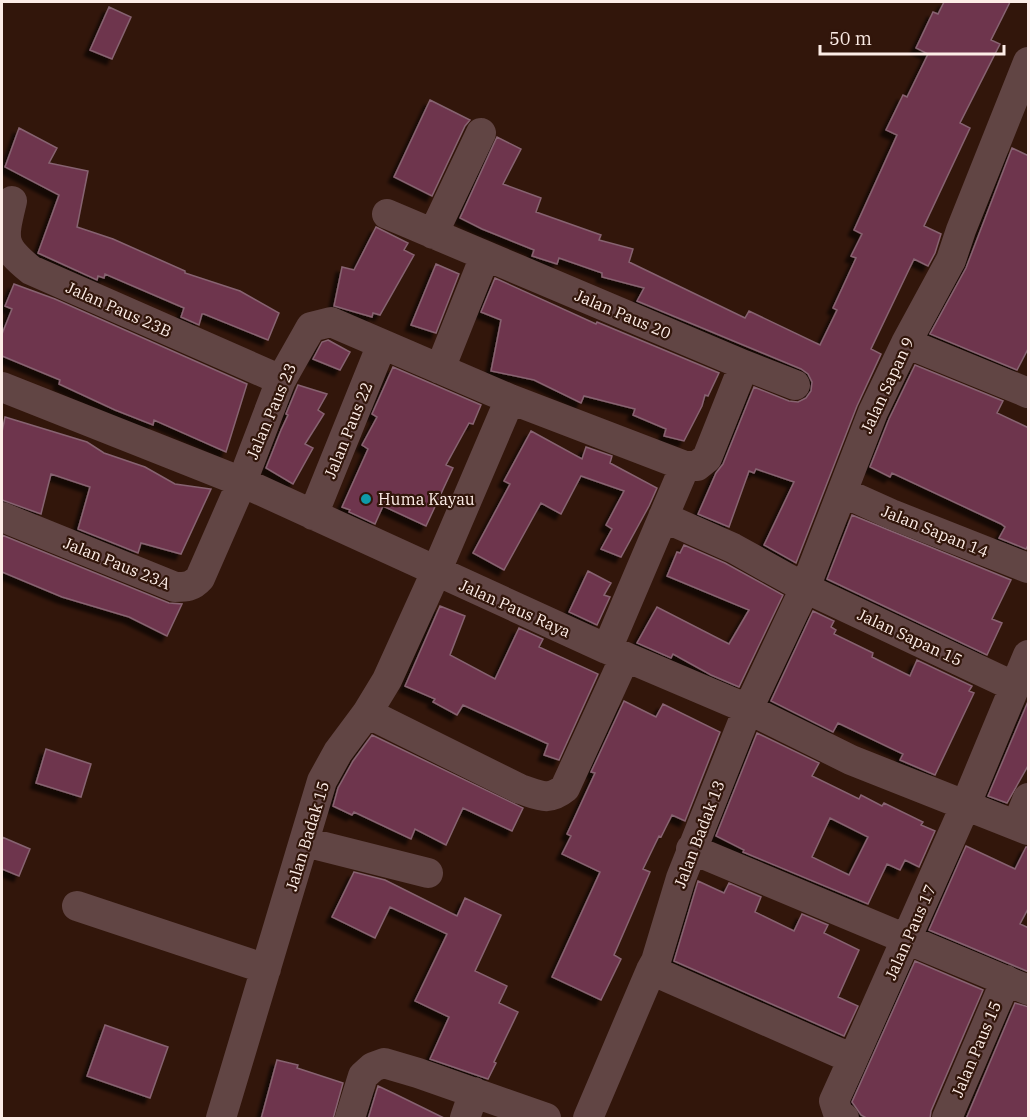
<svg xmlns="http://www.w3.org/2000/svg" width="1030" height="1120" viewBox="0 0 1030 1120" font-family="'IBM Plex Serif',serif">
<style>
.building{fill:#6e364e;stroke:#876371;stroke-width:1.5;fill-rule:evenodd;filter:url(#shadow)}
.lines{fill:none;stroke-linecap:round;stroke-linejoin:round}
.minor{stroke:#614544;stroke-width:30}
.culture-dot{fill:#0f9aa8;stroke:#32160b;stroke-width:2}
.labels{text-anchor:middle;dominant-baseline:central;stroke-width:4.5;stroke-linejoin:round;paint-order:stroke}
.street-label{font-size:16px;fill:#fdede7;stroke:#32160b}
.poi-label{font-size:16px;fill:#fdede7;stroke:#32160b;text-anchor:start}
</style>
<defs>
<filter id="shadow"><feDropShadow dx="-5.5" dy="5.5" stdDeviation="1.5" flood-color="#0009"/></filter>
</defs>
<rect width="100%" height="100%" fill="#32160b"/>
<path class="building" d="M944,2H1010L991,40L1000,44L960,123L970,128L924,226L941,234L935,253L928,266L914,259L871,349L881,354L857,406L796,563L764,545L794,482L756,469L754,473L749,471L729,527L698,514L716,473L723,464L754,387L789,401L798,402L806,398L811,391L812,382L808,374L801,369L637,301L644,288L602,277V273L559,258L557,264L532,256L534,250L482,229L460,218L497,137L521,149L503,184L541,198L536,212L601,235L599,240L633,249L629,262L745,318L749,311L820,345L837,310L833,308L856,258L851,256L862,234L854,230L897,135L886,130L903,95L907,97L928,54L916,48L933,12L938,14Z
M109,7L131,17L112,59L90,50Z
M430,100L470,120L465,126L432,196L394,177Z
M19,128L57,148L49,163L88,171L77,227L113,239L185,271V273L240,291L279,313L268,340L204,314H202L199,325L181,317L184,308L105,274L104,278L98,276L97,280L38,253L59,195L5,167Z
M1012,148L1029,156V347L1017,370L930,334L966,268Z
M376,227L408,243L404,250L414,255L380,315L373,313L372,317L334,306L342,267L354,270Z
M436,264L459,274L436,333L411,325Z
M495,278L596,324L597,322L719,373L708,396L705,395L702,406L684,441L664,436L666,429L633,415L635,409L584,396L581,403L534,380L491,371L501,320L481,312Z
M14,284L55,299L247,384L226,452L154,420L153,425L115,410L59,384L60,380L2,356V334L12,309L5,306Z
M328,340L350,352L340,370L313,359L322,342Z
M915,365L1003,401L997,413L1029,428V543L1026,549L999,538L1005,527L1001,524L892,473L890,477L870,467L889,419Z
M393,367L481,405L473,424L469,423L446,465L453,468L426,526L383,506L375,524L349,512L350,510L342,507L368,449L362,445L377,417L372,414Z
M298,385L327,394L318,410L324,414L305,444L313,448L293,484L266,468L281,430L288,415L286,414Z
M5,417L87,442L104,453L145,467L175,484L211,489L181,554L141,543L138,553L78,529L90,487L51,474L41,514L2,500V432Z
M531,431L582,459L586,447L612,456L610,463L657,488L649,506L621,557L601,549L612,529L606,525L624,491L581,476L561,514L541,503L504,570L473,553L510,484L504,481Z
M852,515L1011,580L992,619L1002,623L987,655L827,579Z
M2,535L169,603L182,604L167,636L129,617L62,597L2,572Z
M684,545L725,563L783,595L739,687L711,675L673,654L671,658L637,643L657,607L729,644L749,610L667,576L677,552L680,553Z
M588,571L611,583L604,595L610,597L597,625L569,612Z
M440,606L465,616L450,655L495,679L519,628L543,639L539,647L598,674L559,760L544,755L548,744L463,705L457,715L433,702L435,699L405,686Z
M813,611L834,621L831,627L836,630L834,634L873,653L872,657L910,676L917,660L972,686L969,691L974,693L935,775L900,760L903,754L838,723L833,732L771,701Z
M1029,699V764L1007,803L988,796Z
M624,701L656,717L663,704L720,732L685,821L672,815L661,837L659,836L643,869L650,872L614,955L621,959L601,1000L552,977L600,872L562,854L571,836L567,834L595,773L591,772Z
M757,733L819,763L812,776L859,799L861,795L882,806L884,803L923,822L921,825L935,831L919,867L905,860L900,870L887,864L868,904L743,852L744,850L716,836ZM830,818L868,837L849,875L812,857Z
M372,735L523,808L512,831L463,808L446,845L415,829L411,839L354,812L352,815L333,806L338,788L353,761Z
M46,749L91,764L81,797L36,783Z
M2,837L30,849L19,876L2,869Z
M966,846L1015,869L1026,847H1029V907L1020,924L1029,928V972L929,930Z
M354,872L385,880L457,916L465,898L501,915L475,971L507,986L499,1003L518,1012L494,1062L496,1063L488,1079L430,1059L449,1017L415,1001L447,934L390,907L375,938L332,917Z
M698,881L724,893L729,883L761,897L755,912L794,931L802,914L828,925L824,933L859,950L838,997L858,1006L844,1036L674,961Z
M915,961L983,990L931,1111L930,1119H868L861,1115L852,1102Z
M1015,1003L1029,1007V1119H966Z
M105,1025L168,1047L150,1098L87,1076Z
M277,1060L298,1065L297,1068L343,1083L333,1119H261Z
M378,1086L395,1094L446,1119H368Z"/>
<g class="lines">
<path class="minor" d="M12,201C3,239 0,245 31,270L281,380
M433,234L481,133
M906,343L1028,393
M744,365L795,385
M440,369L485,256
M2,387L242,482L607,649L748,709L851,760L1028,830
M842,492L891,514L1028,568
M313,515L382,344
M2,517L175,587C186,587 192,587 200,578L242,482L281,380L311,327L331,322L510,399L685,466H697L707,458L744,365L387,214
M663,517L733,548L805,588L1015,687
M607,649L685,466
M367,713L520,789C539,795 548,802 565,788L625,657
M1017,825L1028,798
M305,842L428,873
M691,849L1028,990
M77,906L266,969
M853,1059L966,804L1028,655
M221,1118L322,781L338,752L367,713L387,680L436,572L510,399
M350,1118L363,1076L373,1067L384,1063L418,1073L546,1118
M465,1118L474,1092
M588,1118L651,970
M844,1118L838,1113L834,1101L853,1059L651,970L656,961L681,878L748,709L805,588L873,412L906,343L951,260L961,230L1028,62
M947,1118L1006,980"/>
</g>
<circle class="culture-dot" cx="366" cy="499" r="6"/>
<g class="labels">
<g class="street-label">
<text transform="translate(119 309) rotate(24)">Jalan Paus 23B</text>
<text transform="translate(623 314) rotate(23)">Jalan Paus 20</text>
<text transform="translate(887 385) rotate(-65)">Jalan Sapan 9</text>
<text transform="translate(271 411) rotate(-67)">Jalan Paus 23</text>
<text transform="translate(348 430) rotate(-68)">Jalan Paus 22</text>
<text transform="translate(935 531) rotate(22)">Jalan Sapan 14</text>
<text transform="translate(117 563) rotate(22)">Jalan Paus 23A</text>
<text transform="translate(515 608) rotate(24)">Jalan Paus Raya</text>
<text transform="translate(910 637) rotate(25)">Jalan Sapan 15</text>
<text transform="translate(699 834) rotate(-69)">Jalan Badak 13</text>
<text transform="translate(307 836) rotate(-73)">Jalan Badak 15</text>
<text transform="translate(910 932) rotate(-66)">Jalan Paus 17</text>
<text transform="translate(976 1049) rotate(-67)">Jalan Paus 15</text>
</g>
<g class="poi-label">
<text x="378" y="499">Huma Kayau</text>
</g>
</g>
<rect width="1030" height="1120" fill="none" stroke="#fdede7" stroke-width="6"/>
<path d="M820 45v9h184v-9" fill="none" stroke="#fdede7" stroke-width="3"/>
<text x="829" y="45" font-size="18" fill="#fdede7" stroke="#32160b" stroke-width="4.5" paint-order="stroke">50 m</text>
</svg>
